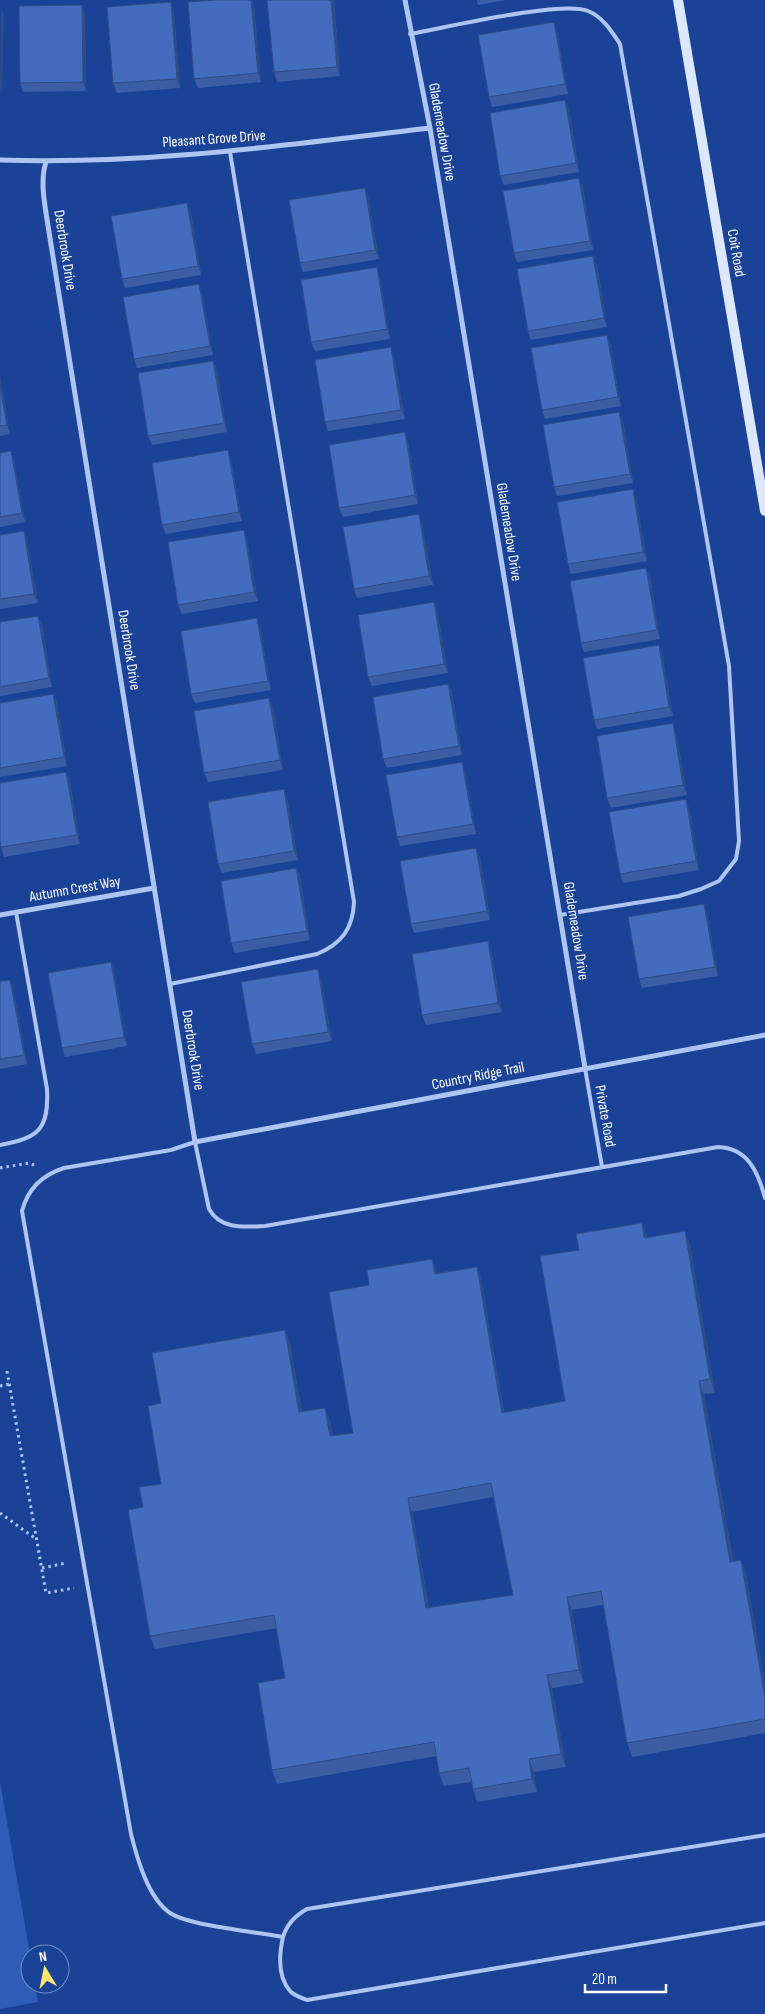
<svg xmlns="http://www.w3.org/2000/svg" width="765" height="2014" viewBox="0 0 765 2014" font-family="'Sofia Sans Condensed',sans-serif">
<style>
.grass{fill:#2e5cb6}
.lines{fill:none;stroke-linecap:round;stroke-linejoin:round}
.path{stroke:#afc5f1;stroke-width:3;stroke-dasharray:2.5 4;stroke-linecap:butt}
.service{stroke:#afc5f1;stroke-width:4}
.minor{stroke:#afc5f1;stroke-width:5}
.secondary{stroke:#dde7fb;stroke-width:10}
.wall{fill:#3a5da4;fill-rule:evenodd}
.shaded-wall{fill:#2f4c86}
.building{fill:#436cbf;stroke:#2f4c86;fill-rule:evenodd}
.labels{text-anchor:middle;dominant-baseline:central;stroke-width:4.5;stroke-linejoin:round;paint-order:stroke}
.street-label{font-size:15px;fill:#fff;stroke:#1a4398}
</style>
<rect width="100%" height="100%" fill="#1a4398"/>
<path class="grass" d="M0,1782L30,1954V1984H35L38,2002L0,2009Z"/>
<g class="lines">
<path class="path" d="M0,1168L29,1163L34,1165
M7,1371L46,1593L74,1588
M0,1386L10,1384
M0,1513L36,1539
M42,1568L66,1563"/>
<path class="service" d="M410,34C444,28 562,0 588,11C603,17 612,32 620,44L729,666L739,841L736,859L719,881L701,889L679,896L560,915
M170,984L317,954C341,944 353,929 354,902L230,152
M585,1068L602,1167
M0,1145C39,1138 49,1129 47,1089L16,912
M765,1198C758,1172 748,1148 718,1147L265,1226C244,1227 221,1230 209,1209L195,1142L171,1150L64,1168C42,1175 28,1188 22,1211L131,1834C137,1858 148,1898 170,1913C190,1926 257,1932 283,1937C287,1924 296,1915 307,1909L765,1835
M283,1937C279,1955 277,1976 290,1991C293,1995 302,1998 307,2000L765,1923"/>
<path class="minor" d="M405,0L430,128L585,1068
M0,160C144,165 287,145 430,128
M46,162C39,183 46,210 49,232L195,1142L765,1035
M0,915L154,888"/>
<path class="secondary" d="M678,0L765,511"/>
</g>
<path class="wall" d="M215,0H252L254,6L261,82L198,88L194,79Z
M334,0L340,76L277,82L274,72Z
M477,0H506L478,5Z
M171,2L174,11L180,88L117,93L113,83Z
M82,5L85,14L86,91L23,92L20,83Z
M557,31L568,94L492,107L489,97Z
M569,109L579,172L504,185L500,176Z
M583,188L593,250L517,262L514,253Z
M368,197L379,259L303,272L300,263Z
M187,203L191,213L201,275L125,288L122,279Z
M597,265L607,327L531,340L528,331Z
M380,277L390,339L315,351L311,342Z
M202,293L213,355L137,368L134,359Z
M610,344L621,406L545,419L542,410Z
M394,357L405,419L328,431L325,422Z
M213,361L217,370L227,432L152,445L148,436Z
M0,376L10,434L0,436Z
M623,421L633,483L557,496L554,487Z
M408,442L418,504L343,517L339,508Z
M0,453L14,460L25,522L0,527Z
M231,460L242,521L166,534L162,525Z
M633,489L636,498L647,561L571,574L568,564Z
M422,523L433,585L357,598L354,589Z
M24,531L27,541L38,603L0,609V535Z
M247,539L258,601L182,614L178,605Z
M650,577L660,639L584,652L581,643Z
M434,602L437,611L448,673L372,686L368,677Z
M38,616L42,625L52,687L0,696V622Z
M260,627L271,690L195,703L191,694Z
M662,654L673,716L597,729L594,720Z
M448,684L452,693L462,755L387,768L383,759Z
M53,694L57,703L67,766L0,777V703Z
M273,707L283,770L208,782L204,773Z
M676,733L687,795L611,808L607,798Z
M462,762L465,772L476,834L400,846L397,837Z
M66,772L70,781L80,844L4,857L1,847Z
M284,789L287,798L298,860L222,873L218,864Z
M689,808L699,870L623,883L620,874Z
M480,857L490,920L414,933L411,924Z
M296,868L300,877L310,940L235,953L231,943Z
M704,904L707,913L718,976L642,988L639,979Z
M488,941L491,950L502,1012L426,1025L422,1015Z
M111,962L114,971L127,1046L65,1057L62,1048Z
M321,978L332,1041L256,1054L252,1044Z
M10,980L13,989L27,1064L0,1069V981Z
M642,1223L647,1238L690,1244L715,1393L704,1394L733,1561L741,1560L746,1573L765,1684V1733L632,1757L627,1743L603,1605L572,1610L584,1683L552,1688L566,1767L534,1772L537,1792L477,1802L473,1789L471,1782L444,1786L439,1773L436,1756L277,1784L272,1770L285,1678L277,1628L155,1649L150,1636L143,1507L161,1484V1403L285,1330L290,1343L302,1412L325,1408L330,1421L333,1436L353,1433L437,1273L477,1267L481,1280L504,1412L565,1401L579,1250ZM493,1497L513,1595L429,1607L412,1512Z"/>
<path class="shaded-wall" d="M251,0H252L254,6L261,82L258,73Z
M331,0H334L340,76L337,67Z
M171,2L174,11L180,88L177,79Z
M82,5L85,14L86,91L83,82Z
M1,7L4,16L2,93L0,87Z
M554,22L557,31L568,94L565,84Z
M565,100L569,109L579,172L576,163Z
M579,178L583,188L593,250L590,241Z
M365,188L368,197L379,259L375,250Z
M187,203L191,213L201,275L198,266Z
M593,256L597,265L607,327L604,318Z
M377,267L380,277L390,339L387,329Z
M199,284L202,293L213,355L210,346Z
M607,335L610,344L621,406L618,397Z
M391,347L394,357L405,419L401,410Z
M213,361L217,370L227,432L224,423Z
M0,376L10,434L7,425L0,386Z
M619,412L623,421L633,483L630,474Z
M405,432L408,442L418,504L415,495Z
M228,450L231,460L242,521L239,512Z
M11,451L14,460L25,522L22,513Z
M633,489L636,498L647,561L643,552Z
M419,514L422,523L433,585L429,576Z
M244,530L247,539L258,601L254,592Z
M24,531L27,541L38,603L34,594Z
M646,568L650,577L660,639L657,630Z
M434,602L437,611L448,673L444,664Z
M38,616L42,625L52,687L49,678Z
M257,618L260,627L271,690L268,681Z
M659,645L662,654L673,716L669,707Z
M448,684L452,693L462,755L459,746Z
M53,694L57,703L67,766L64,757Z
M269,698L273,707L283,770L280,760Z
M673,723L676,733L687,795L683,785Z
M462,762L465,772L476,834L473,824Z
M66,772L70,781L80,844L77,835Z
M284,789L287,798L298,860L294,851Z
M686,799L689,808L699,870L696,861Z
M476,848L480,857L490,920L487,911Z
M296,868L300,877L310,940L307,931Z
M704,904L707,913L718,976L715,967Z
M488,941L491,950L502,1012L498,1003Z
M111,962L114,971L127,1046L124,1037Z
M318,969L321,978L332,1041L328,1032Z
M10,980L13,989L27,1064L24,1055Z
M642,1223L646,1236L649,1251L644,1238Z
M685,1231L690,1244L715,1393L710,1379Z
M432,1259L437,1272L440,1287L435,1274Z
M477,1267L481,1280L506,1426L502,1413Z
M285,1330L290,1343L304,1425L299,1412Z
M699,1381L704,1394L735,1575L730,1562Z
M325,1408L330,1421L335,1450L330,1436Z
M408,1498L412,1512L431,1621L426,1608Z
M741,1560L746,1573L765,1684V1698Z
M567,1597L572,1610L584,1683L579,1670Z
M547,1675L552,1688L566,1767L561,1754Z
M529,1759L534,1772L537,1792L532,1779Z"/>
<path class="building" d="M215,0H251L258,73L194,79L188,2Z
M267,0H331L337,67L274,72Z
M171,2L177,79L113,83L107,7Z
M82,5L83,82L20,83L19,6Z
M554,22L565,84L489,97L478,35Z
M565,100L576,163L500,176L490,113Z
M579,178L590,241L514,253L503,191Z
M365,188L375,250L300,263L289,200Z
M187,203L198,266L122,279L111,216Z
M593,256L604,318L528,331L517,269Z
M377,267L387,329L311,342L301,280Z
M199,284L210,346L134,359L123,297Z
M607,335L618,397L542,410L531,348Z
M391,347L401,410L325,422L315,360Z
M213,361L224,423L148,436L138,373Z
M0,386L7,425L0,426Z
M619,412L630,474L554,487L543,425Z
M405,432L415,495L339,508L329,445Z
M228,450L239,512L162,525L152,463Z
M11,451L22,513L0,517V453Z
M633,489L643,552L568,564L557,502Z
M419,514L429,576L354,589L343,527Z
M244,530L254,592L178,605L168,542Z
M24,531L34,594L0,599V535Z
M646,568L657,630L581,643L570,581Z
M434,602L444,664L368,677L358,615Z
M38,616L49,678L0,687V622Z
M257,618L268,681L191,694L181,631Z
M659,645L669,707L594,720L583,658Z
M448,684L459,746L383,759L373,697Z
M53,694L64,757L0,768V703Z
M269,698L280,760L204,773L194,711Z
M673,723L683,785L607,798L597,736Z
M462,762L473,824L397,837L386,775Z
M66,772L77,835L1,847L0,842V783Z
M284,789L294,851L218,864L208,802Z
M686,799L696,861L620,874L609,812Z
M476,848L487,911L411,924L400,861Z
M296,868L307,931L231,943L221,881Z
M704,904L715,967L639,979L628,917Z
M488,941L498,1003L422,1015L412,954Z
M111,962L124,1037L62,1048L48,973Z
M318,969L328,1032L252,1044L241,982Z
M10,980L24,1055L0,1059V981Z
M642,1223L644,1238L685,1231L710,1379L699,1381L730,1562L741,1560L765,1698V1719L627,1743L601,1591L567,1597L579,1670L547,1675L561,1754L529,1759L532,1779L473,1789L469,1768L439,1773L434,1742L272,1770L258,1683L285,1678L274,1615L150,1636L128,1510L143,1507L139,1487L161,1484L148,1406L161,1403L152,1353L285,1330L299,1412L325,1408L330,1436L353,1433L329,1292L369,1285L367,1270L432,1259L435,1274L477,1267L502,1413L565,1401L540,1256L579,1250L576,1234ZM491,1483L513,1595L426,1608L408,1498Z"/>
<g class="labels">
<g class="street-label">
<text transform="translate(442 132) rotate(80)">Glademeadow Drive</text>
<text transform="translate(214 139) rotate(-4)">Pleasant Grove Drive</text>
<text transform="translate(65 250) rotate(81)">Deerbrook Drive</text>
<text transform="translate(736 253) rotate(80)">Coit Road</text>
<text transform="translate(509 532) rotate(81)">Glademeadow Drive</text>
<text transform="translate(129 650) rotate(81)">Deerbrook Drive</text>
<text transform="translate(75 889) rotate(-10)">Autumn Crest Way</text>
<text transform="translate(576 931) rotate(81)">Glademeadow Drive</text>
<text transform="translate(193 1050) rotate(81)">Deerbrook Drive</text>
<text transform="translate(478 1076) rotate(-11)">Country Ridge Trail</text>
<text transform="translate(605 1116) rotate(80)">Private Road</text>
</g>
</g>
<g transform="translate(45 1969) rotate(350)"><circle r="24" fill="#1a4398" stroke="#768ec1"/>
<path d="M0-4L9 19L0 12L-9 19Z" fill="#ffe66e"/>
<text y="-8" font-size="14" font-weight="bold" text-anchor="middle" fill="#ffffff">N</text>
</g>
<path d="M585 1984v8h81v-8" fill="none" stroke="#ffffff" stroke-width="2.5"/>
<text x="592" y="1984" font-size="15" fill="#ffffff" stroke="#1a4398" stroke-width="4" paint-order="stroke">20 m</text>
</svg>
